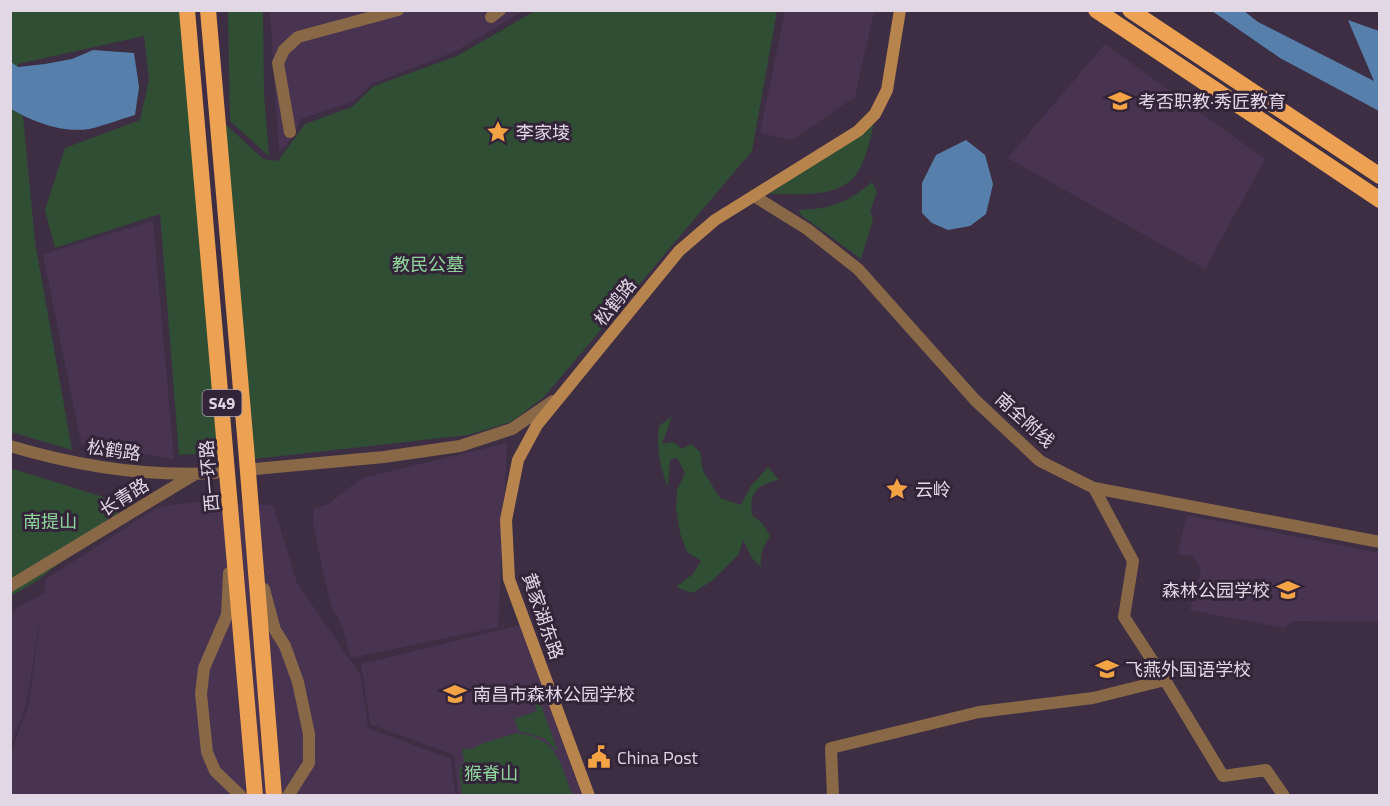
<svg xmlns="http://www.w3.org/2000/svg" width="1390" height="806" viewBox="0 0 1390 806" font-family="'Titillium Web','Noto Sans SC',sans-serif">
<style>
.built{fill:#483450}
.green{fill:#2f4e34}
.water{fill:#5680ab}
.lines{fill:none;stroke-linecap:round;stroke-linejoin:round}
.minor{stroke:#896847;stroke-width:12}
.tertiary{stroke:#896847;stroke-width:12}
.secondary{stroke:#b7844e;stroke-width:12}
.trunk{stroke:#eca252;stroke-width:16}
.labels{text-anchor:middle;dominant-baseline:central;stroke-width:6;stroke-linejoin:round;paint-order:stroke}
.shield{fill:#332439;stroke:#ada1b1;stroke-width:1.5}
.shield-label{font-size:16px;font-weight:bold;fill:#e1d7e5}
.poi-label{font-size:18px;fill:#e1d7e5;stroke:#332439;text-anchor:start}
.park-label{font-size:18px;fill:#8fd69a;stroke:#332439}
.street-label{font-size:18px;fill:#e1d7e5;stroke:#332439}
</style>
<rect width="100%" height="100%" fill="#3d2e44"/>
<path class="built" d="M270,11H524L454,52L372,84L354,101L301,119L287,145L279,151Z
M785,11H874L855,97L792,140L760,133Z
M1105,44L1265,159L1205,269L1008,158Z
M153,221L174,459L81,443L43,254Z
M507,443L498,627L351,658L342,625L331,606L313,525L314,508L327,505L362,478Z
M197,502L273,505L297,583L361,676L368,728L451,759L455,795H11V752L29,703L41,613L26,706L11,745V611L44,593L46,579L158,507Z
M1187,515L1379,553V622L1293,621L1284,628L1190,610L1201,570L1193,556L1177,554Z
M520,625L581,795H458L454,755L370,724L361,664Z"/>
<path class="green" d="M10,11H180L219,453L179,455L160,214L55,248L45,210L65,148L140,120L149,80L144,36L18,64L35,242L72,450L11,432Z
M228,11H263L264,95L269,156L230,121Z
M535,11H777L752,151L544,397L511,422L468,435L254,459L224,123L263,159L278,161L305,124L352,107L374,86L457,56Z
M874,124C870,139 866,160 857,173C839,200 796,193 769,194Z
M872,182L877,192L870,211L873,219L861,259L801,215L799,210C831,209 847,203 872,182Z
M672,416L662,444L673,442L682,449L691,444L700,452L703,471L720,498L741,505L751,486L768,467L779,480C757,484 749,493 752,515L763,524L770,536C763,546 760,555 761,567L752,558L743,540L739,554L713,580L693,593L676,587L693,574L701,561L687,552L680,533L676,508L677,490L685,473L677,458L670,460L668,487C660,467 656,448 659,426Z
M10,468L123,503L112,523L35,582L11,596Z
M534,686L558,752L544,738L519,731L514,719L537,711L531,692Z
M516,733C556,737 559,759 571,792L574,795H462L459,770L464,761L462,749H472L481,744Z"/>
<path class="water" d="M1212,11H1244L1258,22L1374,81L1348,20L1379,31V111L1280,58Z
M93,50L134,53L139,87L135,115C120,119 104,126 89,129C62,133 33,122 11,109V62L18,67L45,64L72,59Z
M966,140L985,155L993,184L986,214L970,226L948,230L932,223L922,213V183L936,155Z"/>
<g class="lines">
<path class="minor" d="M491,17L500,10
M290,132L278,63L284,50L298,37L398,10
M754,196L807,229L858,269L975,400L1040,461L1094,488L1380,542
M1094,488L1133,561L1124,617L1165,680L1223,776L1266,770L1284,796
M229,573L227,615L204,668L201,694L207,752L215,771L241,796
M264,589L275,630L285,646L298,682L309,734V763L288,796
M833,796L831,748L979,712L1093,698L1165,680"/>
<path class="tertiary" d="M10,446C77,466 145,477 215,473
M255,469L384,457L460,446L512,429L553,401
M10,586L195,474"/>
<path class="secondary" d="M589,796L509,579L506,520L518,460L537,425L679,251L715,220L858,131L875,114L887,90L900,10"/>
<path class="trunk" d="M187,10L255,796
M208,10L246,447L274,796
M1096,10L1380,200
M1130,10L1380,176"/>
</g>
<defs>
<g id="university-bare" transform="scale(1.8)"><path d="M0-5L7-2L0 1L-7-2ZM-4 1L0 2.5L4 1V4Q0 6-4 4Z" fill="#f4a344" stroke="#332439" stroke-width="2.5" paint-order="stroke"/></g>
<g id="sight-bare" transform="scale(1.8)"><path d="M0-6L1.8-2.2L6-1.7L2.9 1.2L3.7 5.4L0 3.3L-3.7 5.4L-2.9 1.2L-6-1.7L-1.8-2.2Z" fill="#f4a344" stroke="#332439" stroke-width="2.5" paint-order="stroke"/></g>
<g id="school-bare" transform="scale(1.8)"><path d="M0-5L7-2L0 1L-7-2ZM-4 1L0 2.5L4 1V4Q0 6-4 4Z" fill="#f4a344" stroke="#332439" stroke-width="2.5" paint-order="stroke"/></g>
<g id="civic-bare" transform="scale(1.8)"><path d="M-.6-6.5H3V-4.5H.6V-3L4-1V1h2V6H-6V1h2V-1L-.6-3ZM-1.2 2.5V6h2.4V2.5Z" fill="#f4a344" stroke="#332439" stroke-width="2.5" paint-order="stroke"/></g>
</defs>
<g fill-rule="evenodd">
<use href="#university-bare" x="1120" y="101"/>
<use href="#sight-bare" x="498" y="132"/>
<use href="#sight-bare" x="897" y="489"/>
<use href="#school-bare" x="1288" y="590"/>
<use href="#school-bare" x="1107" y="669"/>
<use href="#school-bare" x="455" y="694"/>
<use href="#civic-bare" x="599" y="757"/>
</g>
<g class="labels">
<rect class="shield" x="202.5" y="390" width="39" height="26" rx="4.5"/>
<g class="shield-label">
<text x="222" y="403">S49</text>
</g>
<g class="poi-label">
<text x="1138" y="101">考否职教·秀匠教育</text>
<text x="516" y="132">李家堎</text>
<text x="915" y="489">云岭</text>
<text x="1270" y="590" text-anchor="end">森林公园学校</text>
<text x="1125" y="669">飞燕外国语学校</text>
<text x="473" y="694">南昌市森林公园学校</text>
<text x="617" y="757">China Post</text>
</g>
<g class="park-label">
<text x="428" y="264">教民公墓</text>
<text x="50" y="521">南提山</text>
<text x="491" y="773">猴脊山</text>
</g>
<g class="street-label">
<text transform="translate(615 302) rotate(-51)">松鹤路</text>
<text transform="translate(1025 420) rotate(42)">南全附线</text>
<text transform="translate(114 450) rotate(8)">松鹤路</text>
<text transform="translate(209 476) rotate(-95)">西一环路</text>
<text transform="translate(124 497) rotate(-32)">长青路</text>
<text transform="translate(543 616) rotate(71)">黄家湖东路</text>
</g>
</g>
<rect width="1390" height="806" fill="none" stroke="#e1d7e5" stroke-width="24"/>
</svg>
